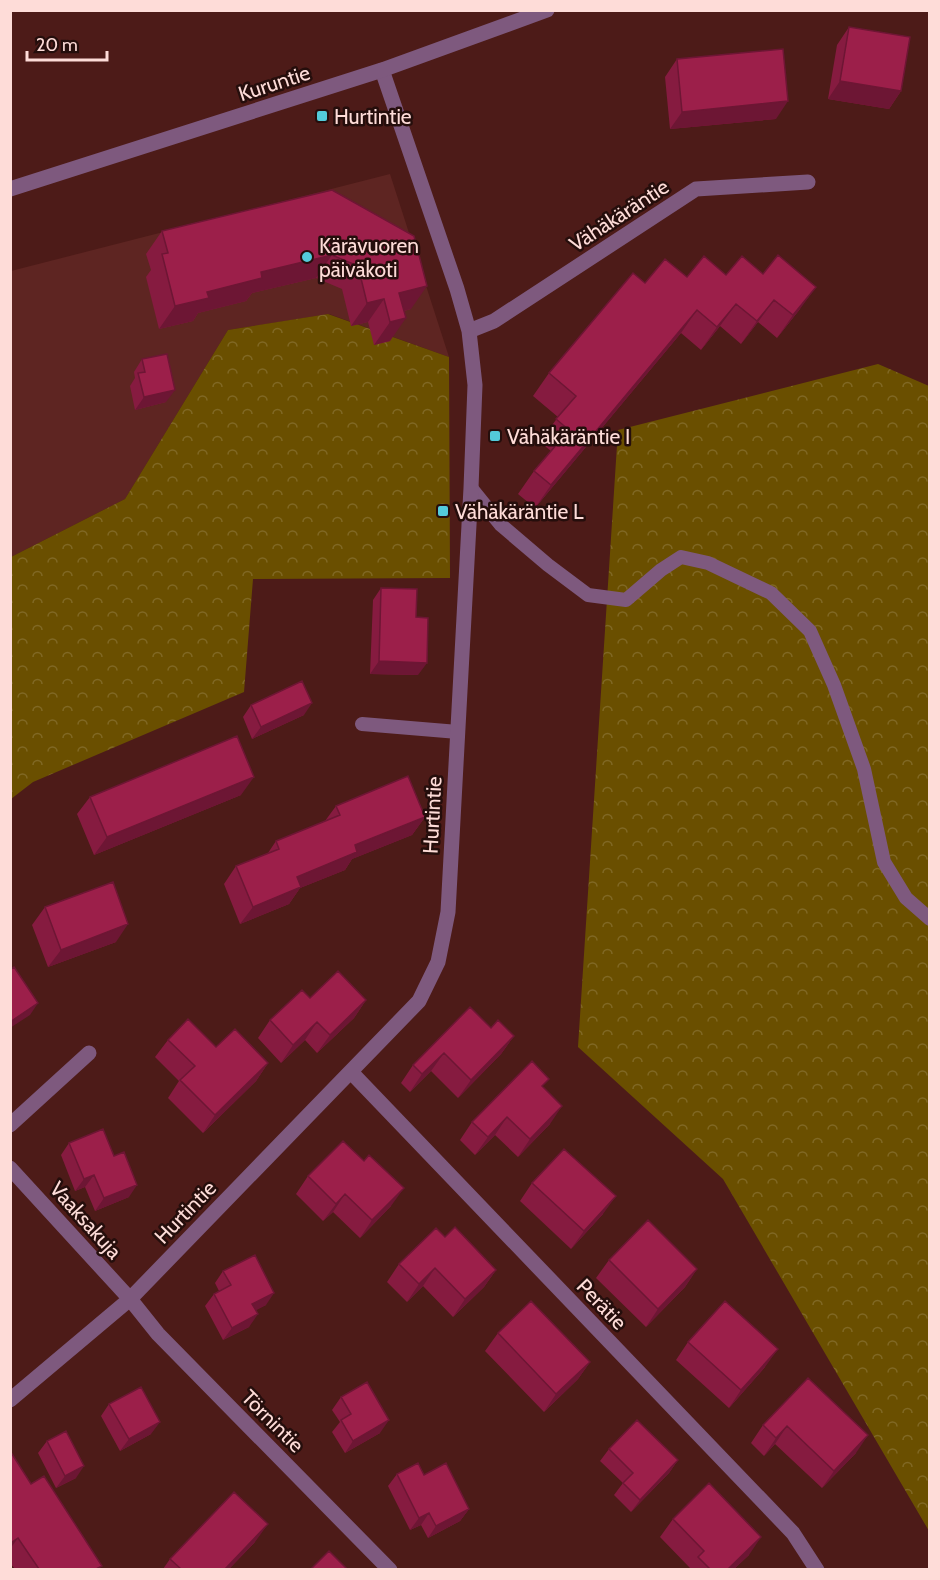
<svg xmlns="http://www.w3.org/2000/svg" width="940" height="1580" viewBox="0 0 940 1580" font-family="Cabin,sans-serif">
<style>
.built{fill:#5e2522}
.forest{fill:url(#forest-crowns)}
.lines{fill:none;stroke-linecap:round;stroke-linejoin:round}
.service{stroke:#7e597e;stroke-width:14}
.minor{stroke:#7e597e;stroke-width:15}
.tertiary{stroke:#7e597e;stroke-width:15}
.wall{fill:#861b40}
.shaded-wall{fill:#6d1634}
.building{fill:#9c1f4a;stroke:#6d1634;stroke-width:1.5}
.poi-dot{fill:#53cbda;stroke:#250e0c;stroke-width:2}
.labels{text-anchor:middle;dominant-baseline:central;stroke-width:5;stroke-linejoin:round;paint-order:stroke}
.street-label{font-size:21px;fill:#fedcd8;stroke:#250e0c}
.poi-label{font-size:21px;fill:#fedcd8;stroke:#250e0c;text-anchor:start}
</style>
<defs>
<pattern id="forest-crowns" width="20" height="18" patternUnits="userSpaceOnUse" patternTransform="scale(1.5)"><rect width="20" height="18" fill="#6a4f00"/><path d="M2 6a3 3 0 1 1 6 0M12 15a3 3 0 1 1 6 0" fill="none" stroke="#806824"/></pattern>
</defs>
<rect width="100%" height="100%" fill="#4d1b18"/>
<path class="built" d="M390,174L449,357L329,314L228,330L125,499L11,557V271Z"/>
<path class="forest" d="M328,314L449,357L450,578L253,579L244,692L33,782L11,799V557L125,499L228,330Z
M878,364L929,386V1531L723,1179L578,1047L618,430Z"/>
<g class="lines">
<path class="service" d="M471,488L501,525L548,565L588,595L626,600L661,570L681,557L708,563L771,593L810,631L834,685L864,769L884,862L906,898L930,919
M362,724L458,732"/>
<path class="minor" d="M469,331L494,321L696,189L808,182
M351,1072L793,1533L817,1570
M10,1125L89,1053
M10,1168L130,1299L158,1334L390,1570
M10,1400L130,1299L419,1001L438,962L448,912L471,488L475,385L469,331L457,289L382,70"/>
<path class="tertiary" d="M10,189L382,70L547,10"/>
</g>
<path class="wall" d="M849,27L901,91L889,109L828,99L837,45Z
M677,59L776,119L670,129L665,77Z
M332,190L411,309L404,311L390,341L374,345L368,322L351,326L342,289L316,278L252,293L246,301L198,313L193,321L159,329L146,277L151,270L146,254L162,231Z
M726,275L800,309L777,338L758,322L741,344L720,326L701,350L681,333L535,508L518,494L534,471L551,451L540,442L558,417L533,396L549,373L645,283L687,277Z
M142,359L166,402L135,410L130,386L135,378L134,372Z
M381,588L418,675L370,674L373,600Z
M251,705L304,715L252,739L243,717Z
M241,795L94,855L77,814L90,797Z
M336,806L425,817L412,835L352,859L345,870L300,888L289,904L240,924L224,884L236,866L268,853L276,841L325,821Z
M45,907L116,942L48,967L32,925Z
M310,998L366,1000L354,1018L317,1053L305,1040L281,1063L258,1038L270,1020Z
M491,1028L514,1036L501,1054L458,1098L431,1071L410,1092L401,1083L413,1065Z
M168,1040L216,1047L268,1063L256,1081L203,1133L168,1098L179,1081L155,1057Z
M543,1087L550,1124L518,1157L495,1135L475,1155L460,1140L472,1122Z
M69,1143L129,1197L95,1211L85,1187L75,1191L61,1155Z
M308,1176L391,1206L360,1238L333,1212L323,1221L296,1194Z
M532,1183L603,1214L571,1249L520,1201Z
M445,1237L496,1270L484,1287L453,1317L423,1286L407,1302L387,1282L399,1264Z
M609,1260L697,1269L685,1287L646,1327L596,1278Z
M223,1271L266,1305L255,1310L249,1327L223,1340L205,1306L214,1294L219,1291L215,1283Z
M498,1333L590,1362L578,1379L544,1412L485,1351Z
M688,1342L765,1367L729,1408L676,1360Z
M808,1378L856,1453L822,1488L775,1444L764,1456L751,1443L763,1425Z
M341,1397L380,1433L345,1453L332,1432L340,1422L332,1410Z
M109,1404L151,1434L120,1451L101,1416Z
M47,1441L76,1478L56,1488L38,1453Z
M609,1449L678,1460L669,1473L631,1512L614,1495L623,1483L600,1461Z
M10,1455L31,1484L99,1569H15L10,1563Z
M397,1474L424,1475L469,1509L460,1521L428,1538L421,1525L410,1530L388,1486Z
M673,1519L749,1555L734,1569H689L690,1568L660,1537Z
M255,1542L229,1569H163L170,1559Z"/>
<path class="shaded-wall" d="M840,81L901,91L889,109L828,99Z
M788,101L776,119L670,129L682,112Z
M332,255L316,278L252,293L246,301L198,313L193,321L159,329L175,306L207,292L261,272Z
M427,286L411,309L388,315L399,293Z
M816,287L800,309L777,338L793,315Z
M384,299L368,322L351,326L367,303Z
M774,300L758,322L741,344L757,321Z
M736,304L720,326L701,350L717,327Z
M697,310L681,333L535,508L551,485Z
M406,318L390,341L374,345L390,322Z
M175,390L166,402L135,410L144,397Z
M379,661L427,663L418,675L370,674Z
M312,703L304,715L252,739L261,727Z
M254,777L241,795L94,855L107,837Z
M425,817L412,835L352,859L345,870L300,888L289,904L240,924L253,907L297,877L355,845Z
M128,924L116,942L48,967L61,950Z
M366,1000L354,1018L317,1053L330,1035Z
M38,1003L30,1015L10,1028V1022Z
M317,1022L305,1040L281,1063L293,1045Z
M514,1036L501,1054L458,1098L471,1080Z
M444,1053L431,1071L410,1092L422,1074Z
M268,1063L256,1081L203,1133L215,1115Z
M562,1106L550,1124L518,1157L530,1139Z
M507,1117L495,1135L475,1155L488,1137Z
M94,1175L85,1187L75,1191L84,1179Z
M137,1185L129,1197L95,1211L104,1198Z
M404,1188L391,1206L360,1238L372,1220Z
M345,1194L333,1212L323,1221L336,1204Z
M616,1196L603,1214L571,1249L584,1231Z
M435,1268L423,1286L407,1302L419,1284Z
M697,1269L685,1287L646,1327L658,1309Z
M496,1270L484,1287L453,1317L465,1299Z
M274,1293L266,1305L244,1317L252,1304Z
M258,1314L249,1327L223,1340L232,1328Z
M778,1349L765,1367L729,1408L741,1390Z
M590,1362L578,1379L544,1412L556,1394Z
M389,1420L380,1433L345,1453L353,1441Z
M160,1422L151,1434L120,1451L129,1439Z
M787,1426L775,1444L764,1456L776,1438Z
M868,1435L856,1453L822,1488L834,1471Z
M678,1460L669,1473L631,1512L640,1500Z
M84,1466L76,1478L56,1488L65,1476Z
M469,1509L460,1521L428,1538L436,1526Z
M429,1513L421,1525L410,1530L419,1518Z
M268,1524L255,1542L229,1569H225Z
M761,1537L749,1555L734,1569H728Z
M18,1538L10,1549V1545L12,1542Z"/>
<path class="building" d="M849,27L910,37L901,91L840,81Z
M783,49L788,101L682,112L677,59Z
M332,190L414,236L427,286L399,293L406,318L390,322L384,299L367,303L358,266L332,255L261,272L262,278L207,292L209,298L175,306L162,254L168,253L162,231Z
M778,255L816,287L793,315L774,300L757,321L736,304L717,327L697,310L551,485L534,471L569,430L556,419L576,396L549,373L633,273L645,283L665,259L687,277L704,256L726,275L742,256L763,274Z
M167,354L175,390L144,397L138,373L145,372L142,359Z
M381,588L417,589L416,617L428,618L427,663L379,661Z
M302,681L312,703L261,727L251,705Z
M237,736L254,777L107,837L90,797Z
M408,776L425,817L355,845L357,852L297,877L301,887L253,907L236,866L279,849L276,841L340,815L336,806Z
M113,882L128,924L61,950L45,907Z
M14,967L38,1003L10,1022V970Z
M338,971L366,1000L330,1035L317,1022L293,1045L270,1020L302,990L310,998Z
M470,1007L491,1028L498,1020L514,1036L471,1080L444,1053L422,1074L413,1065Z
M188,1019L216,1047L235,1029L268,1063L215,1115L180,1080L195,1066L168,1040Z
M532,1061L549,1079L542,1086L562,1106L530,1139L507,1117L488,1137L472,1122Z
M103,1129L114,1156L124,1152L137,1185L104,1198L94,1175L84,1179L69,1143Z
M343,1141L364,1161L369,1155L404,1188L372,1220L345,1194L336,1204L308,1176Z
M564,1149L616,1196L584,1231L532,1183Z
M648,1220L697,1269L658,1309L609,1260Z
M455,1227L496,1270L465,1299L435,1268L419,1284L399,1264L436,1228L445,1237Z
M255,1255L274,1293L252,1304L258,1314L232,1328L214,1294L231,1285L223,1271Z
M531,1301L590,1362L556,1394L498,1333Z
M725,1301L778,1349L741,1390L688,1342Z
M808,1378L868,1435L834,1471L787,1426L776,1438L763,1425Z
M367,1382L389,1420L353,1441L341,1420L351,1414L341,1397Z
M141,1387L160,1422L129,1439L109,1404Z
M637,1420L678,1460L640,1500L623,1483L633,1473L609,1449Z
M66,1431L84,1466L65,1476L47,1441Z
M12,1454L31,1484L44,1476L102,1566L96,1569H39L18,1538L12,1542L10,1539V1455Z
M418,1463L424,1475L446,1463L469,1509L436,1526L429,1513L419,1518L397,1474Z
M709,1483L761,1537L728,1569H710L698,1557L704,1551L673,1519Z
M234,1492L268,1524L225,1569H181L170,1559Z
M329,1551L347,1569H311Z"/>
<g class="poi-dot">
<rect x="316" y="110" width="12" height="12" rx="3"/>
<circle cx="307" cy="257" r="6"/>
<rect x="489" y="430" width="12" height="12" rx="3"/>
<rect x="437" y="505" width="12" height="12" rx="3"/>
</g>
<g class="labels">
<g class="street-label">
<text transform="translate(274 83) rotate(-18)">Kuruntie</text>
<text transform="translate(619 215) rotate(-33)">Vähäkäräntie</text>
<text transform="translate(432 815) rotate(-87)">Hurtintie</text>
<text transform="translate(185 1212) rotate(-46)">Hurtintie</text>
<text transform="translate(86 1220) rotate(48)">Vaaksakuja</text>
<text transform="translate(602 1304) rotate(46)">Perätie</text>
<text transform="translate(273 1421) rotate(45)">Törnintie</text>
</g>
<g class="poi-label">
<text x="334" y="116">Hurtintie</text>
<text x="319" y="245">Kärävuoren<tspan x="319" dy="24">päiväkoti</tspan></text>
<text x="507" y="436">Vähäkäräntie I</text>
<text x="455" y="511">Vähäkäräntie L</text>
</g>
</g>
<rect width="940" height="1580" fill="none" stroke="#fedcd8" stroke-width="24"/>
<path d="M27 51v9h80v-9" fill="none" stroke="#fedcd8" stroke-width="3"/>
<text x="36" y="51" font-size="18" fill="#fedcd8" stroke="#250e0c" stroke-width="4.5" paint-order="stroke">20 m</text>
</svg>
